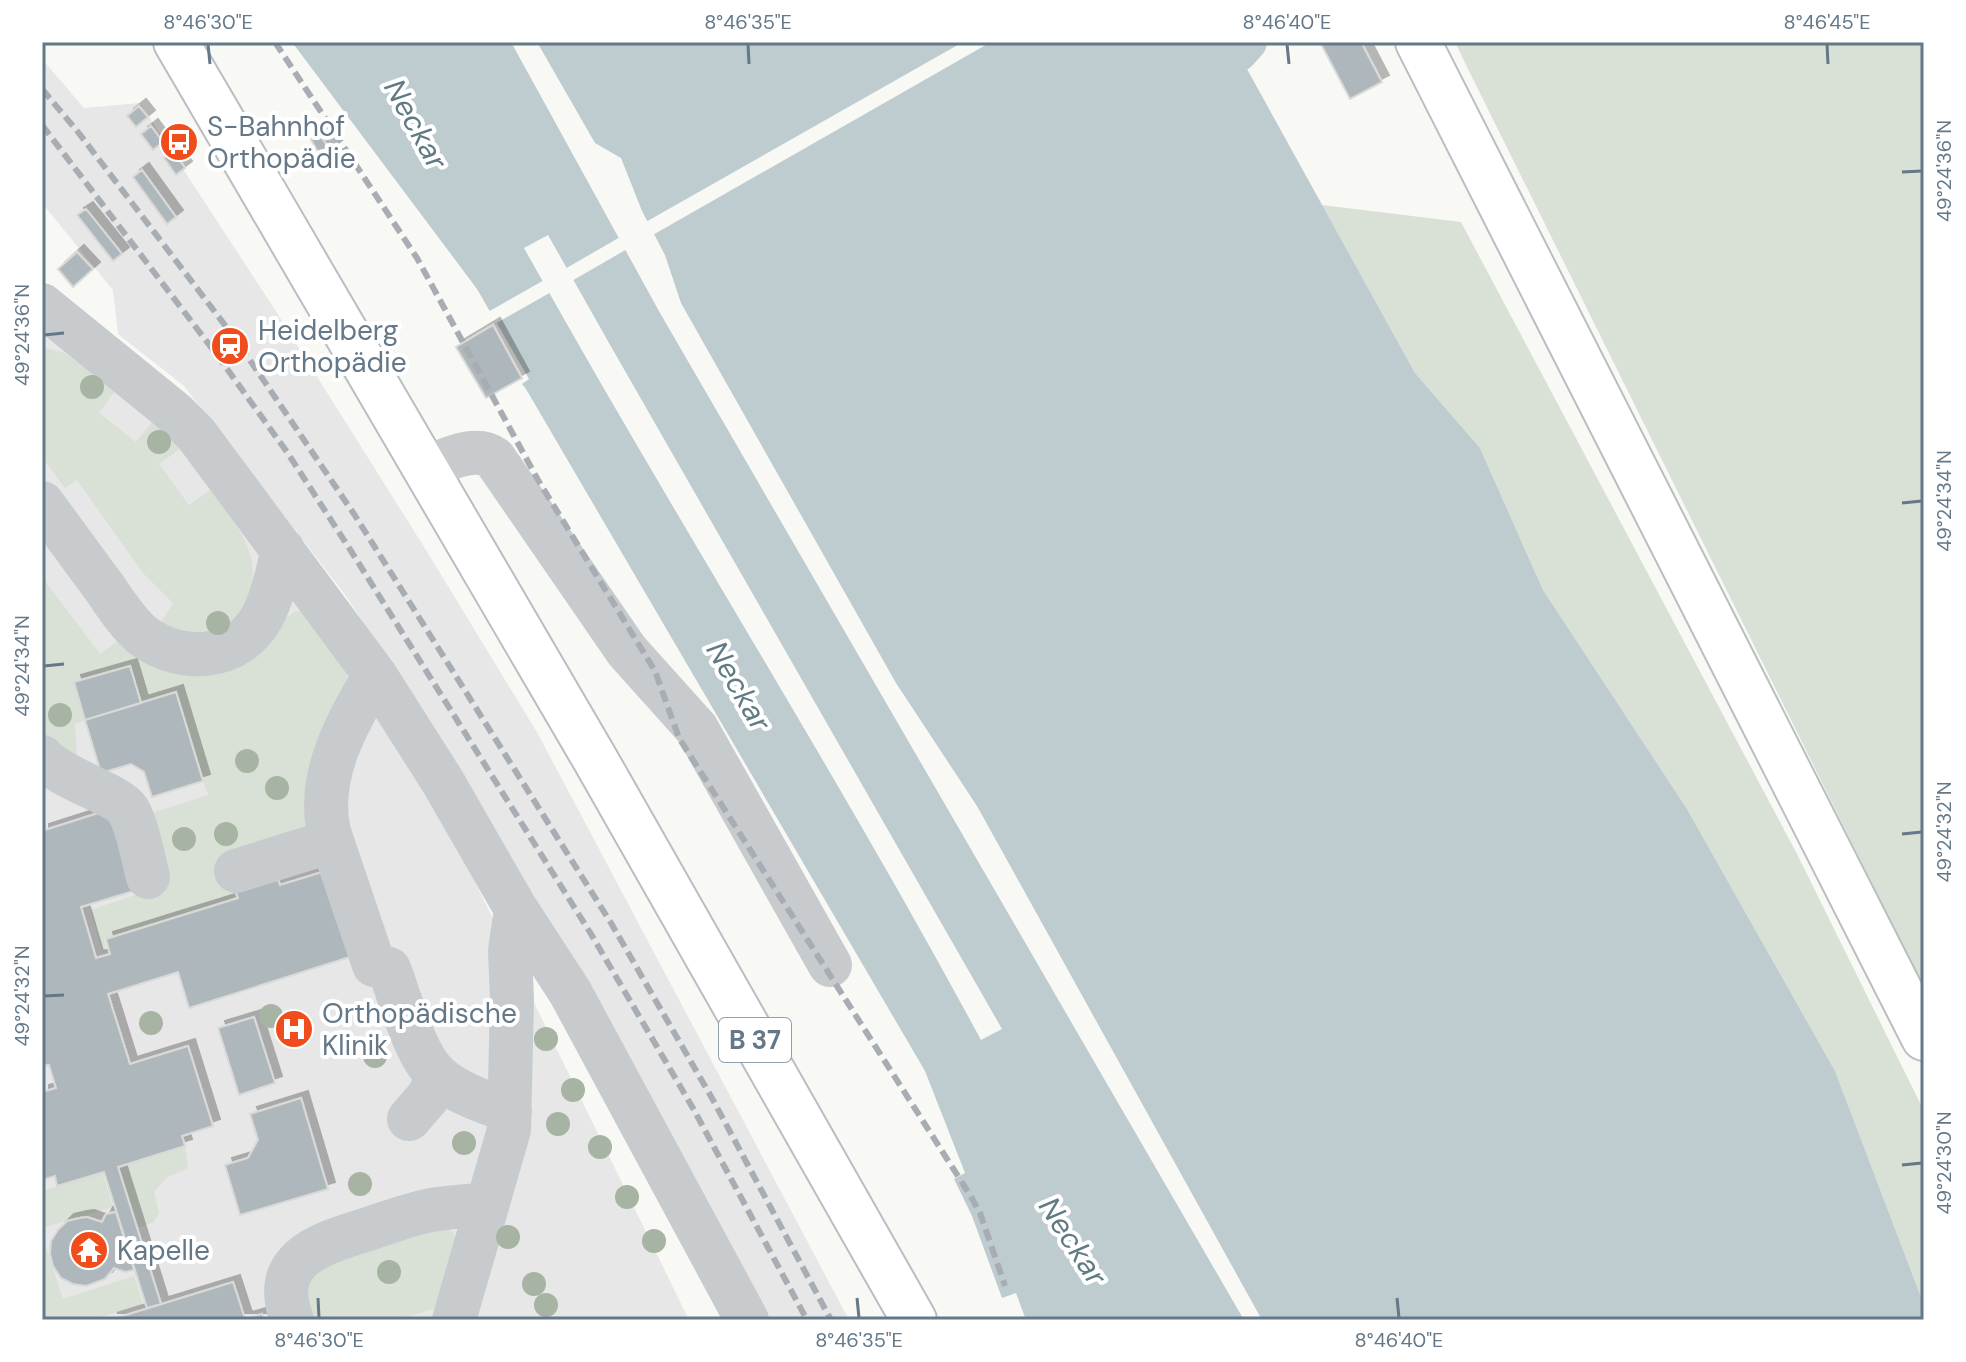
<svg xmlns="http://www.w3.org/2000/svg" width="1966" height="1362" viewBox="0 0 1966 1362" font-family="'DM Sans',sans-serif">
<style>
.built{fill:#e6e7e6}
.green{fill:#d9e0d5}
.water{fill:#becbcf;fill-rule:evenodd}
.pier{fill:#f8f8f5}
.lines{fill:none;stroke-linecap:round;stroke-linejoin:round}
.canal{stroke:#becbcf;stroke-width:38}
.building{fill:#aeb7bc;stroke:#d9d9d7;stroke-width:2;filter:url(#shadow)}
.major-casing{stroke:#babec2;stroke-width:48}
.minor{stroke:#c7cbce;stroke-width:44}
.major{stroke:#fff;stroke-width:44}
.rail{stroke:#a7adb3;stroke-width:6;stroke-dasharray:12 6;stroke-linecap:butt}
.tree{fill:#a7b3a3}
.ticks{fill:none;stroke:#647888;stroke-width:3}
.labels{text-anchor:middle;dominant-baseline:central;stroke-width:8;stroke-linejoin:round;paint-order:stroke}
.shield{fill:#fff;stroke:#92a0ac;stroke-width:2}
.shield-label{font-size:26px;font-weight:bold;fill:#647888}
.poi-label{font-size:28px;fill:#647888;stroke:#fff;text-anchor:start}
.water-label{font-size:30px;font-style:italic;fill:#607b83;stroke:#fff}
.neatline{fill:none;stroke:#647888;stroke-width:3}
.ticks-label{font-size:20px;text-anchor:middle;fill:#647888}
</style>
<defs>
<filter id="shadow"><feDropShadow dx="7" dy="-7" stdDeviation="0" flood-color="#0004"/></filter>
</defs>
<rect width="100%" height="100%" fill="#f8f8f5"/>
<path class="built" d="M42,59L84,108L140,103L277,313L426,550L538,734L849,1320H769L620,1047L470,785L346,596L184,386L118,334L113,290L42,203Z
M42,322L162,417L269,564L435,800L689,1320H42Z"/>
<path class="green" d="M1455,42H1924V988L1468,69Z
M1322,205L1461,222L1797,854L1924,1111V1305L1835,1071L1687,809L1543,590L1480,448L1415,373Z
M42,347L65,353L115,391L99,413L136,442L153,421L180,449L159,464L189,505L210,490C225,511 245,532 251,558C260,597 236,634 195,636C184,637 170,628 160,624L173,603L143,573L77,480L65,488L42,457Z
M42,577L100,654L121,639L138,655L280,622L296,611H304L348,673L347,683L307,830L226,869L234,899L104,939L106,951L103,953L90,910L162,886L140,817L208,795L176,692L141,703L129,666L74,683L85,720L75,724L77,757L42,738Z
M185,1146L188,1168L166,1178L154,1192L159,1213L154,1222L137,1228L118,1167Z
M102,1172L113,1207L42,1228V1191Z
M416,1228L449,1229L457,1238L439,1307L397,1320H307L305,1275Z
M42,1235L63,1299L134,1276L143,1304L92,1320H42Z"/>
<path class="water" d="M292,42H511L660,313L1244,1320H1026L1016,1293L1002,1298L972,1216L954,1179L965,1173L925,1071L526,389L522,384L529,379L477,289ZM548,235L609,343L1002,1029L981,1040C836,771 672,514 524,248Z
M537,42H1232L1415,373L1480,448L1543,590L1687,809L1835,1071L1924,1305V1320H1262L977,806L896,683L681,303L665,255L642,211L621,158L595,143Z"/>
<path class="pier" d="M963,42H991L651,236L644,223Z
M622,236L629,248L570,282L563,270Z
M546,279L553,291L493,325L486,313Z"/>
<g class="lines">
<path class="canal" d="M1238,53L1248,42"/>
</g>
<path class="building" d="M1320,42H1361L1382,82L1350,99Z
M139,106L148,117L136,127L127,116Z
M151,126L163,142L153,150L141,134Z
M319,133L329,149L319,154L310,138Z
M173,151L185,168L176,175L164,158Z
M142,170L176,217L167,224L133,177Z
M86,209L122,254L113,261L77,215Z
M77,252L93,269L73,287L58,269Z
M493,325L522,378L486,398L456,347Z
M130,666L141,703L85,720L74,682Z
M176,692L203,781L152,797L144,772L131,764L101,773L85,720Z
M114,808L140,889L81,907L96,958L110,954L106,939L238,898L233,883L275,870L280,885L332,869L359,954L189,1008L178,972L108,994L130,1064L188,1046L213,1126L182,1136L185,1146L118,1167L161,1304L147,1308L104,1172L57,1186L55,1176L42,1180V1092L56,1088L49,1065H42V831Z
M254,1017L275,1083L239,1095L218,1028Z
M301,1098L328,1189L240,1215L225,1165L248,1158L258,1140L250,1114Z
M116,1212L134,1270L125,1272L114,1268L105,1279L86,1286L73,1284L61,1278L53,1266L50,1254L51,1241L58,1230L67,1221L80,1218L87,1217L102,1222L106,1214Z
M233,1282L245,1319L262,1314L264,1320H110Z"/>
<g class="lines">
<g class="major-casing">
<path id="major" d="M176,42L595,759L914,1320
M1418,42L1924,1038"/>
</g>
<path class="minor" d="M42,305L175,413L196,434L375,675L443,782L516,909L570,992L747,1320
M425,468C445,461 474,444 494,458L627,651L697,729L830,965
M42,503C63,531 83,559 104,587C115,603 127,622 142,635C181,665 240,661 263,615C274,595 277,572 283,550
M375,675C348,721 316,776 329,832L374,965L389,969C401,999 414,1055 438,1076C456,1093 487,1103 510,1111
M42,757C61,779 118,794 128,810C138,827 143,858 148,877
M236,871L332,841
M409,1119L428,1097L438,1077
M292,1320C268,1256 324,1243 371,1228C390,1222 410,1214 431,1210C449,1207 468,1206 486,1204
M454,1320L509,1130L512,1000L510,951L516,909"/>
<use href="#major" class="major"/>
<path class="rail" d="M275,42L417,258L538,480L655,671L679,738L970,1195L980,1213L1005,1286
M42,89L78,132L237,341L354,514L611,923L713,1100L831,1320
M42,125L217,355L287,452L351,551L591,934L694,1110L807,1320"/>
</g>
<g class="tree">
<circle cx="92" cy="387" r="12"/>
<circle cx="159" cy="442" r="12"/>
<circle cx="218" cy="623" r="12"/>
<circle cx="60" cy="715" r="12"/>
<circle cx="247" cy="761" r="12"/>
<circle cx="277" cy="788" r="12"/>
<circle cx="226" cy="834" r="12"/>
<circle cx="184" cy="839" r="12"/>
<circle cx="271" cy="1016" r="12"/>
<circle cx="151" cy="1023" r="12"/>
<circle cx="546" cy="1039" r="12"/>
<circle cx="375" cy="1056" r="12"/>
<circle cx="573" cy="1090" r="12"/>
<circle cx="558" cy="1124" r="12"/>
<circle cx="464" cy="1143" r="12"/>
<circle cx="600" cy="1147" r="12"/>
<circle cx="360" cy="1184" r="12"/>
<circle cx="627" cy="1197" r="12"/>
<circle cx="508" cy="1237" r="12"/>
<circle cx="654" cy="1241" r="12"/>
<circle cx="389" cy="1272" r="12"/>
<circle cx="534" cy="1284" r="12"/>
<circle cx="546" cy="1305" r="12"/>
</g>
<path class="ticks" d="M208,44L210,64M748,44L749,64M1287,44L1289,64M1827,44L1828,64M1902,172L1922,171M44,335L64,333M1902,503L1922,501M44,666L64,664M1902,834L1922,832M44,996L64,995M1902,1165L1922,1163M318,1298L319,1318M857,1298L859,1318M1397,1298L1399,1318"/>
<defs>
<g id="bus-disc" transform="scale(2)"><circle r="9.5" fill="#f04c1c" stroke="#fff"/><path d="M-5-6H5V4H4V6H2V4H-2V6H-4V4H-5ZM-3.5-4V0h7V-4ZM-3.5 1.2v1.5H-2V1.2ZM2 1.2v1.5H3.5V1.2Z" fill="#fff"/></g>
<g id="station-disc" transform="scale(2)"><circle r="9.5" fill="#f04c1c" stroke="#fff"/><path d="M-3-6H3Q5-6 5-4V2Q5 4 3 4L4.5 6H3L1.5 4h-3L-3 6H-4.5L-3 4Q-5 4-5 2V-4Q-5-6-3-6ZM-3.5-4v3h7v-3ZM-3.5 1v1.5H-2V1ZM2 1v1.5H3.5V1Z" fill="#fff"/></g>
<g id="hospital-disc" transform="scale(2)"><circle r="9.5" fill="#f04c1c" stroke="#fff"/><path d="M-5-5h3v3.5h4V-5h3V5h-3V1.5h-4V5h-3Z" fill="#fff"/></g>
<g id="temple-disc" transform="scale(2)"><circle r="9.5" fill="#f04c1c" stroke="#fff"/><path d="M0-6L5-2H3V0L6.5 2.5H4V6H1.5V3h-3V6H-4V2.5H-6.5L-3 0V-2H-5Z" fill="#fff"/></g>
</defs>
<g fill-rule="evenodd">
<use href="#bus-disc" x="179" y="142"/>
<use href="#station-disc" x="230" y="346"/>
<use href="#hospital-disc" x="294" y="1029"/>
<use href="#temple-disc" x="89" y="1250"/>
</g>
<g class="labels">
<rect class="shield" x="719" y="1018" width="72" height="44" rx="6"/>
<g class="shield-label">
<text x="755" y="1040">B 37</text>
</g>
<g class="poi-label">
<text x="207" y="126">S-Bahnhof<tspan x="207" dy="32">Orthopädie</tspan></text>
<text x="258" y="330">Heidelberg<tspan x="258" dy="32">Orthopädie</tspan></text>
<text x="322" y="1013">Orthopädische<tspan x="322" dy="32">Klinik</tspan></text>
<text x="117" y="1250">Kapelle</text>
</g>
<g class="water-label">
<text transform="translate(416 124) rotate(61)">Neckar</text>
<text transform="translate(739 686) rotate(60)">Neckar</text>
<text transform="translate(1073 1241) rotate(57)">Neckar</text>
</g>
</g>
<rect width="1966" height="1362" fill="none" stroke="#ffffff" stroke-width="88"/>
<rect x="44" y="44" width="1878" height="1274" class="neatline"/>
<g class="ticks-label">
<text x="208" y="29">8°46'30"E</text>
<text x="748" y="29">8°46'35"E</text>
<text x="1287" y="29">8°46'40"E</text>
<text x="1827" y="29">8°46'45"E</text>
<text transform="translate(1944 171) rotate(-90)" y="7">49°24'36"N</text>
<text transform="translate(22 335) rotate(-90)" y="7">49°24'36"N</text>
<text transform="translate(1944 501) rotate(-90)" y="7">49°24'34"N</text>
<text transform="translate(22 666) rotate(-90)" y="7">49°24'34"N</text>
<text transform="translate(1944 832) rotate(-90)" y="7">49°24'32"N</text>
<text transform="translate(22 996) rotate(-90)" y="7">49°24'32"N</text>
<text transform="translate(1944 1163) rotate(-90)" y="7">49°24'30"N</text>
<text x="319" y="1347">8°46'30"E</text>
<text x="859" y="1347">8°46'35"E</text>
<text x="1399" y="1347">8°46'40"E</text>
</g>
</svg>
